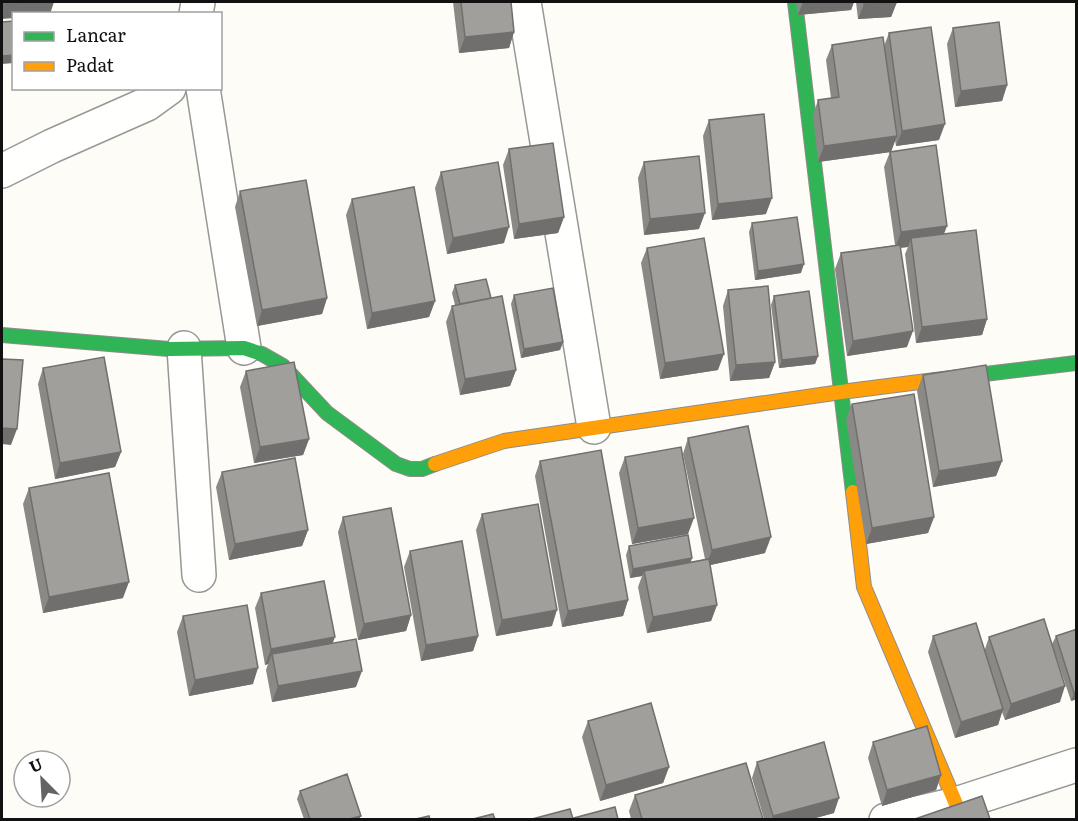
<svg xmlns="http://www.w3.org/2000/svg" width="1078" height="821" viewBox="0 0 1078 821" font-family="Literata,serif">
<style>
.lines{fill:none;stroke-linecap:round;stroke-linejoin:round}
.street-casing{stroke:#979795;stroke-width:36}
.fast-casing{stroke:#8e8d8b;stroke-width:16}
.slow-casing{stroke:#8e8d8b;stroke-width:16}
.street{stroke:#fffffe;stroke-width:33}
.fast{stroke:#30b455;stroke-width:14}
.slow{stroke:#ff9f0a;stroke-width:14}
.wall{fill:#8a8986}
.shaded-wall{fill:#716f6d}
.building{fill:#a19f9c;stroke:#716f6d;stroke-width:1.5}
</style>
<rect width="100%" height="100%" fill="#fdfcf7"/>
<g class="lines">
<g class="street-casing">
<path id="street" d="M524,2L594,427
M196,14L198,2
M203,88L244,348
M2,171L52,146L147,104L169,88
M184,348L199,575
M886,820L956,804L1076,765"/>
</g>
<g class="fast-casing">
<path id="fast" d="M795,2L853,492
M2,335L169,349L244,348L262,354L283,366L327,413L396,464L410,469H422L435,464
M935,380L1076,363"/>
</g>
<g class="slow-casing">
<path id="slow" d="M435,464L504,441L841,392L935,380
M853,492L864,587L956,804"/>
</g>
<use href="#street" class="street"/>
<use href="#fast" class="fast"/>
<use href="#slow" class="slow"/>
</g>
<path class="wall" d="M453,2H511L514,32L509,48L459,53Z
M796,2H854L851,10L798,15Z
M856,2H897L891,17L858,19Z
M953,28L1007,85L1002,101L955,107L947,44Z
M889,33L939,140L896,146L895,140L891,151L944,234L987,319L982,335L916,343L905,254L908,247L900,248L907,347L847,356L835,269L841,253L895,245L884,167L890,152L818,162L813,115L818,100L831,98L826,60L832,45L884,46Z
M709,120L766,214L712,220L703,136Z
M509,149L564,217L558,233L514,239L503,165Z
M644,162L699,229L644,235L638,178Z
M441,172L504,243L447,254L435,188Z
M240,191L327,298L322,314L257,326L235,207Z
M352,199L435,301L429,317L367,329L346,215Z
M752,223L801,273L755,280L749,232Z
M647,248L718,370L660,379L641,263Z
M455,285L491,298L516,370L510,386L460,395L446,322L452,306L455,305L452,293Z
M728,290L775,362L769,378L730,381L723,306Z
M514,295L563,342L560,350L521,358L511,304Z
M774,296L818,356L815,364L779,368L771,305Z
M43,368L121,452L115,467L55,479L38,384Z
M246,371L309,439L303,455L254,463L240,387Z
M923,375L1002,461L996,476L933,487L917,391Z
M852,404L934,517L928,533L866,544L846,419Z
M688,438L765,553L710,565L717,605L711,621L647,633L638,587L642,576L630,578L626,555L629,546L692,558L690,562L705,559L683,454Z
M625,457L688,534L632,544L619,473Z
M540,461L628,600L623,616L562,627L535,476Z
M222,472L308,530L302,546L229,560L216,487Z
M29,488L123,598L43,613L23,504Z
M482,514L552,626L496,636L476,530Z
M343,517L411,615L406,631L358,640L338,532Z
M410,551L478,636L473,651L421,661L404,567Z
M261,593L333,643L356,687L272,702L266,670L268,664L265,665L255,608Z
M183,616L253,684L189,696L177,632Z
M1077,629V699L1071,701L1052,644L1056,636Z
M933,636L985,649L989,637L1060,702L1005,720L1002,712L998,725L955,738L928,652Z
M588,721L669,767L663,783L600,801L582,737Z
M873,742L941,775L936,790L882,806L868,758Z
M757,762L834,813L812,819H764L752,778Z
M300,791L359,819H304L297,799Z
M635,795L763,819H631L629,811Z"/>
<path class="shaded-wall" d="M26,2H54L50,14H14V18L2,19V4Z
M803,2H854L851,10L798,15Z
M897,2L891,17L858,19L864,4Z
M514,32L509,48L459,53L465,37Z
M14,55V63L2,64V56Z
M1007,85L1002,101L955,107L961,91Z
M945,124L939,140L896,146L902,131Z
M897,136L891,152L818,162L824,146Z
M772,198L766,214L712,220L718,204Z
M705,213L699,229L644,235L650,219Z
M564,217L558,233L514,239L519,224Z
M947,226L941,242L911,238L908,247L895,248L901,232Z
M509,227L504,243L447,254L453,238Z
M804,264L801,273L755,280L758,271Z
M327,298L322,314L257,326L262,310Z
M435,301L429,317L367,329L372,313Z
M987,319L982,335L916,343L922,327Z
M913,331L907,347L847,356L853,341Z
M563,342L560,350L521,358L524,349Z
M724,354L718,370L660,379L665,363Z
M818,356L815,364L779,368L782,360Z
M775,362L769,378L730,381L736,365Z
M516,370L510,386L460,395L465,379Z
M2,428L17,429L11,445L2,444Z
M309,439L303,455L254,463L260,447Z
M121,452L115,467L55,479L60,463Z
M1002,461L996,476L933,487L939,471Z
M934,517L928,533L866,544L872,528Z
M694,518L688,534L632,544L638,528Z
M308,530L302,546L229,560L235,544Z
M771,537L765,553L706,566L712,550Z
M692,558L689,567L644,571L642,576L630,578L633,569Z
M129,582L123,598L43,613L49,597Z
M628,600L623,616L562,627L568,611Z
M717,605L711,621L647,633L653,617Z
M557,610L552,626L496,636L502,620Z
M411,615L406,631L358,640L364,624Z
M478,636L473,651L421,661L426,645Z
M335,637L329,653L272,654L268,664L265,665L271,649Z
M258,668L253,684L189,696L195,680Z
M362,671L356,687L272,702L278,686Z
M1065,686L1060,702L1005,720L1011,704Z
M1077,692V699L1071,701L1074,693Z
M1003,709L998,725L955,738L961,722Z
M669,767L663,783L600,801L606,785Z
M941,775L936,790L882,806L887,790Z
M839,798L834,813L812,819H772L773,816Z
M361,816L359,819H349Z"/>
<path class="building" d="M2,2H26L2,4Z
M461,2H511L514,32L465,37Z
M864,2H894L864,4Z
M14,21V55L2,56V22Z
M999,22L1007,85L961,91L953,28Z
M931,27L945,124L902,131L889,33Z
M883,37L897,136L824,146L818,100L839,97L832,45Z
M764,114L772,198L718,204L709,120Z
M553,143L564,217L519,224L509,149Z
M936,145L947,226L901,232L890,152Z
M699,156L705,213L650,219L644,162Z
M498,162L509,227L453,238L441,172Z
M306,180L327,298L262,310L240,191Z
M414,187L435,301L372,313L352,199Z
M797,217L804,264L758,271L752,223Z
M976,230L987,319L922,327L911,238Z
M704,238L724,354L665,363L647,248Z
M900,245L913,331L853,341L841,253Z
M486,279L491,298L460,304L455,285Z
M768,286L775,362L736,365L728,290Z
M553,288L563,342L524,349L514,295Z
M809,291L818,356L782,360L774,296Z
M502,296L516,370L465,379L452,306Z
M104,357L121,452L60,463L43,368Z
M2,359L23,360L17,429L2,428Z
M294,362L309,439L260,447L246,371Z
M986,365L1002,461L939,471L923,375Z
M914,394L934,517L872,528L852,404Z
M748,426L771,537L712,550L688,438Z
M681,447L694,518L638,528L625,457Z
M601,450L628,600L568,611L540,461Z
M295,458L308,530L235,544L222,472Z
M109,473L129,582L49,597L29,488Z
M538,504L557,610L502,620L482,514Z
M391,508L411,615L364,624L343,517Z
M688,535L692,558L633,569L629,546Z
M462,541L478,636L426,645L410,551Z
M709,559L717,605L653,617L644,571Z
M324,581L335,637L271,649L261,593Z
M247,605L258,668L195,680L183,616Z
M1044,619L1065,686L1011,704L989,637Z
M976,623L1003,709L961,722L933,636Z
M1077,629V692L1074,693L1056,636Z
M356,639L362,671L278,686L272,654Z
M651,703L669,767L606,785L588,721Z
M927,726L941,775L887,790L873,742Z
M824,742L839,798L773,816L757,762Z
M746,763L763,819H642L635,795Z
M347,774L361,816L349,819H310L300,791Z
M982,796L990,819H915Z
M615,807L618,819H575L574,818Z
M570,809L573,819H532Z
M493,814L495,819H473Z
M429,816L430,819H416Z"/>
<rect width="1078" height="821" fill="none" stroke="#111111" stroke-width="6"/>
<rect x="12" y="12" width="210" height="78" fill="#ffffff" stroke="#a0a0a0" stroke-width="1.5"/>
<rect x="24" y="32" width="30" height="9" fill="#30b455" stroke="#a0a0a0" stroke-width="1.5"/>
<text x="66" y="42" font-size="18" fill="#111111">Lancar</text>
<rect x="24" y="62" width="30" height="9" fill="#ff9f0a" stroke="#a0a0a0" stroke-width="1.5"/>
<text x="66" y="72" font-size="18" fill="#111111">Padat</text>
<g transform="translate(42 779) rotate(336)"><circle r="28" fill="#ffffff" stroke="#a0a0a0" stroke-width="1.5"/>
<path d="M0-4.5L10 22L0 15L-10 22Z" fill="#646362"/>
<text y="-9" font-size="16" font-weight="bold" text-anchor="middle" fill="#111111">U</text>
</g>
</svg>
